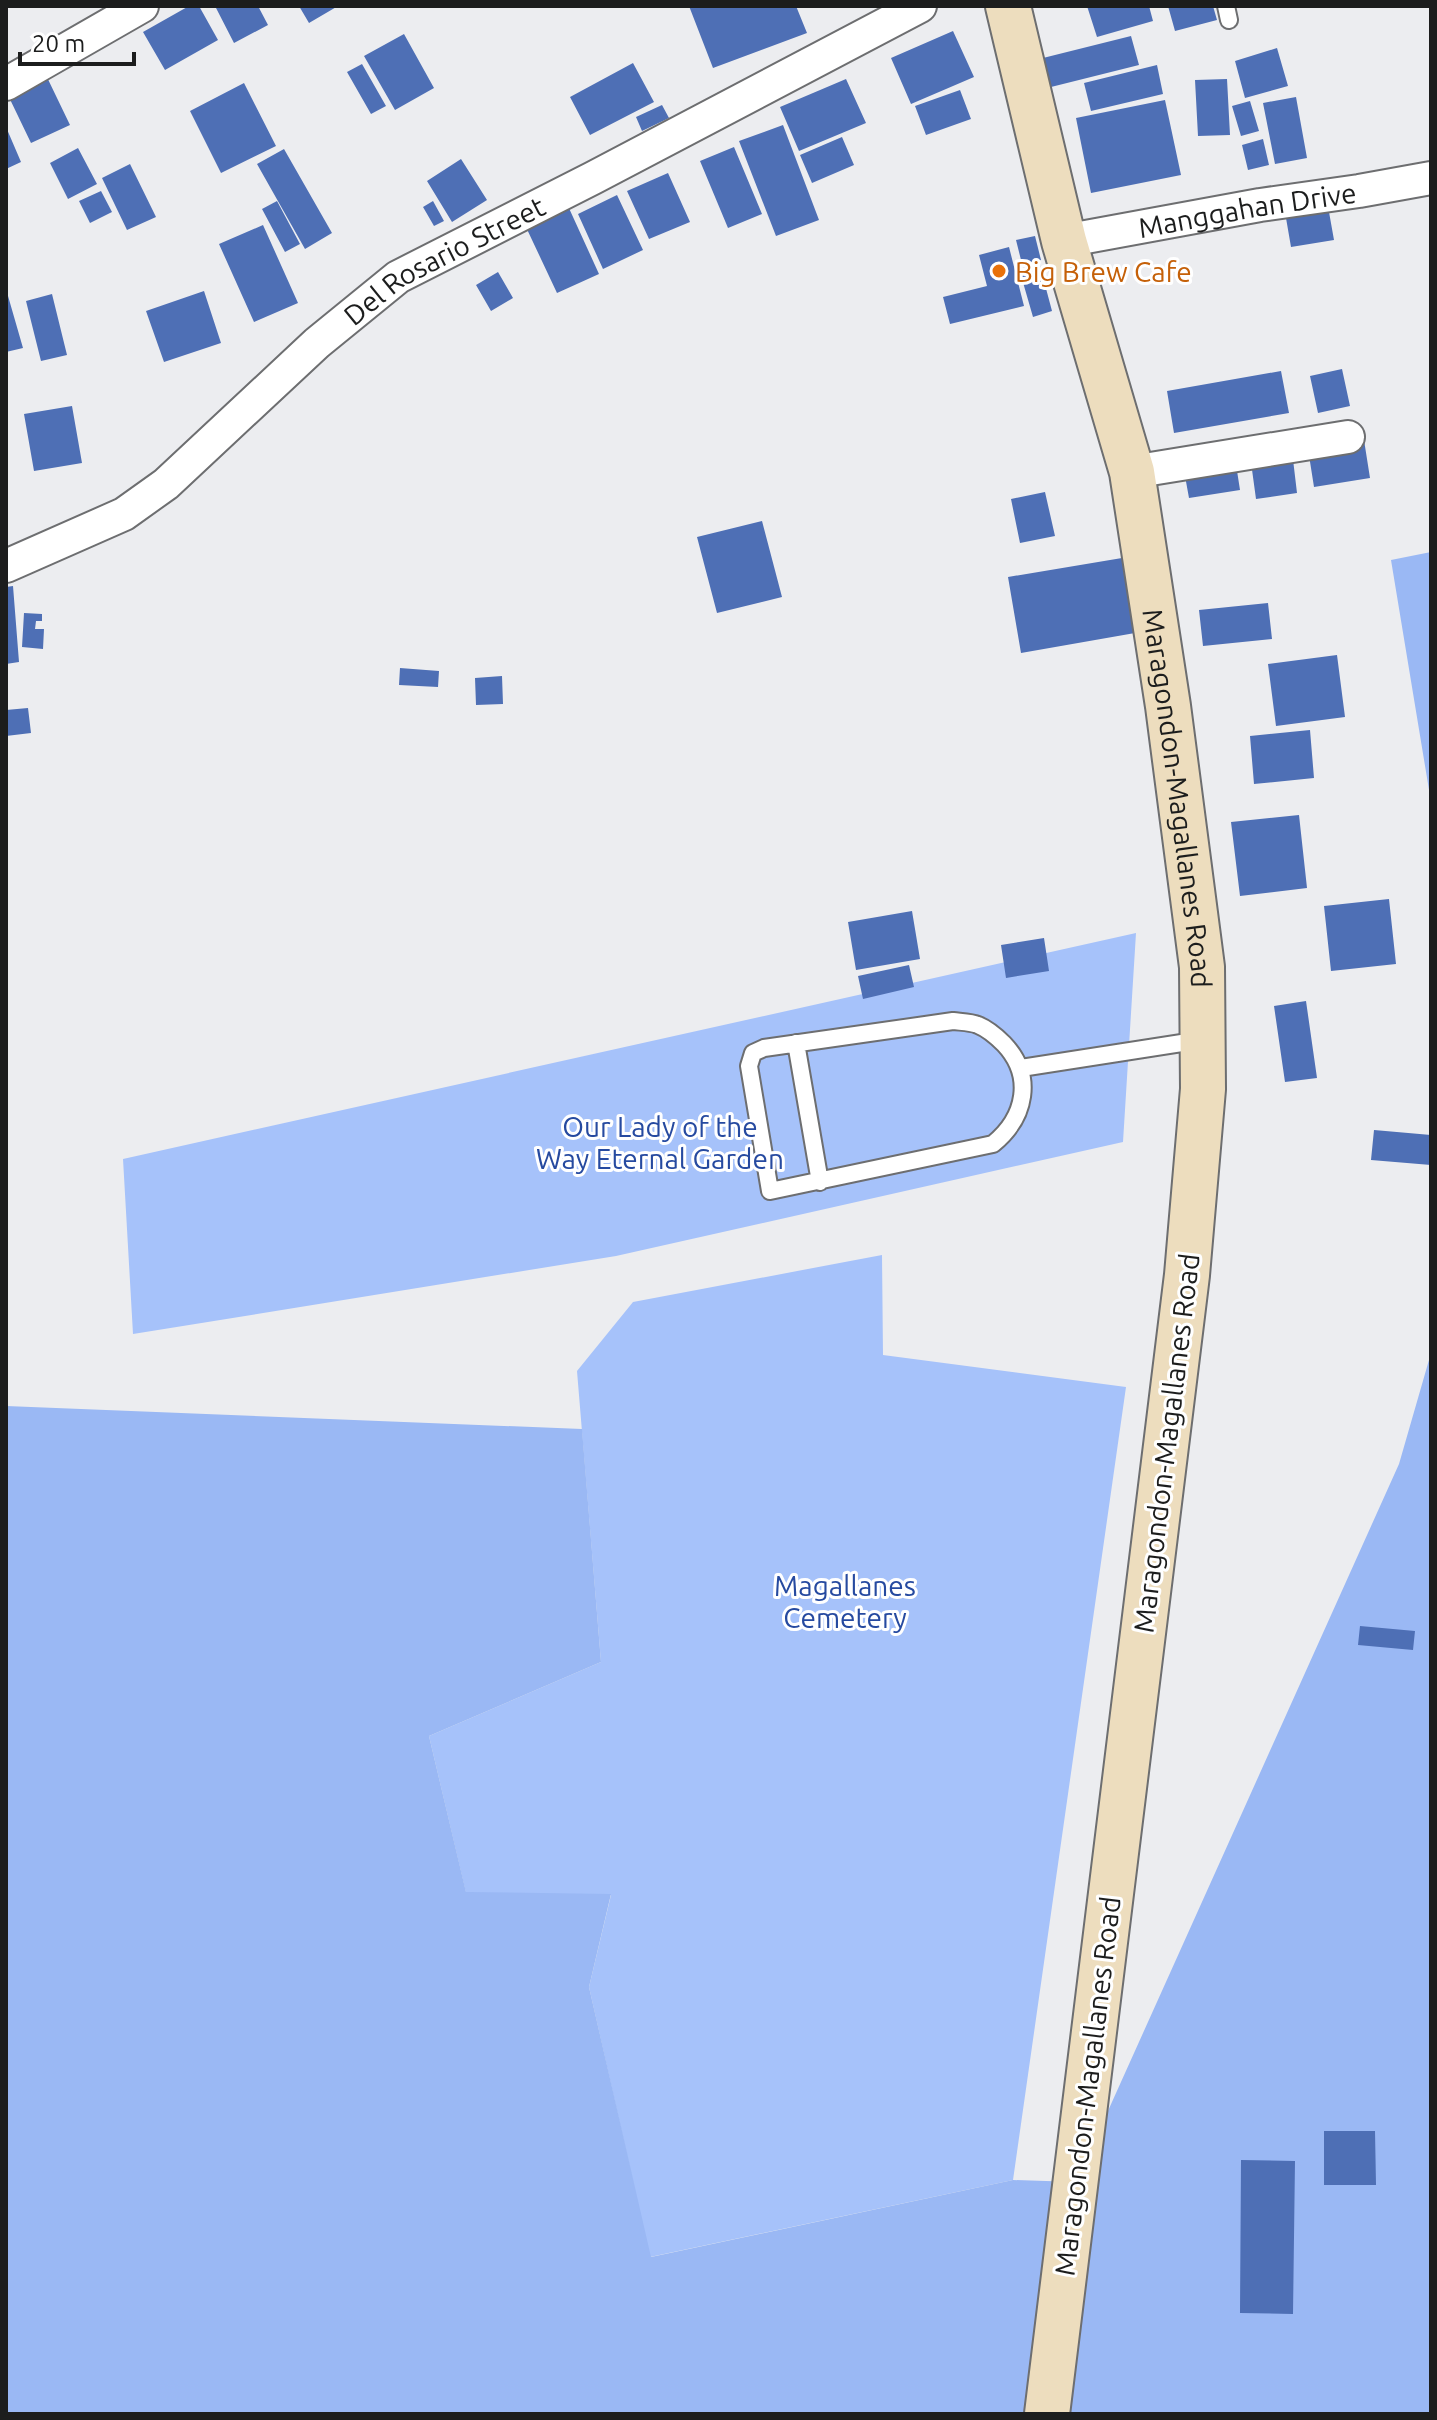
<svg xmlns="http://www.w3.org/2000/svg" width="1437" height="2420" viewBox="0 0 1437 2420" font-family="Ubuntu,sans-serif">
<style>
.green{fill:#a6c2fa}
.forest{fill:#9ab8f4}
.building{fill:#4e6fb5}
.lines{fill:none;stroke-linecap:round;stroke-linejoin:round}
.lane-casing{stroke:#6d6e70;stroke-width:20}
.street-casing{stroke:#6d6e70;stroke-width:36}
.secondary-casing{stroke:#6d6e70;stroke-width:48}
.lane{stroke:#fff;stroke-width:16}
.street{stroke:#fff;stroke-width:32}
.secondary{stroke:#edddbe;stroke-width:44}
.food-dot{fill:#e8710a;stroke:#fff;stroke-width:3}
.labels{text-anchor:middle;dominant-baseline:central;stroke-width:6;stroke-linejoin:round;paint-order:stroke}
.street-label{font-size:28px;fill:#1c1d1d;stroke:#fff}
.food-label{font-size:28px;fill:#c56008;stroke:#fff;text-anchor:start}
.park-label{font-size:28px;fill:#264aa0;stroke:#fff}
</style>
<rect width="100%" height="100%" fill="#ecedf0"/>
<path class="green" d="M1136,933L1123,1142L616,1256L133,1334L123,1159Z
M882,1255L883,1355L1126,1387L1013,2180L650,2257L589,1987L611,1895L466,1893L429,1736L601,1662L577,1371L633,1302Z"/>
<path class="forest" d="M1431,552V802L1391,560Z
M1431,1353V2414H6V1406L582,1429L601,1662L429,1736L466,1892L611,1894L589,1987L651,2257L1013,2180L1076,2182L1399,1464Z"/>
<path class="building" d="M189,6H199L218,40L165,70L143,32Z
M215,6H258L268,25L234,43Z
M299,6H338L309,23Z
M689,6H796L807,33L713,68Z
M1087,6H1149L1153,21L1097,37Z
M1168,6H1213L1217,20L1175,31Z
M953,31L974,77L911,104L891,58Z
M404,34L434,88L395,110L364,56Z
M1131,36L1139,65L1051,87L1043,58Z
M1277,48L1288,86L1245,98L1235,61Z
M633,63L654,102L590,135L570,97Z
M362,64L386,106L371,114L347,72Z
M1157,65L1163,94L1091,111L1084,83Z
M44,71L70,125L31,143L6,91Z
M846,79L866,123L799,151L780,107Z
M1227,79L1230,135L1198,136L1195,80Z
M244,83L276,146L221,173L190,111Z
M960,90L971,119L926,135L915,106Z
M1296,97L1307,158L1275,164L1263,103Z
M1165,100L1181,175L1091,193L1076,118Z
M1250,101L1259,131L1241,136L1232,106Z
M662,105L669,118L642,131L636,117Z
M783,125L819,220L776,236L739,141Z
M6,127L21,162L6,169Z
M842,137L854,165L812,183L800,155Z
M1263,139L1269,165L1248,170L1242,145Z
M734,147L762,214L728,228L700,161Z
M78,148L97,184L68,199L50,163Z
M284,149L332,233L305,249L257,164Z
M461,159L487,200L452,222L427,181Z
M130,164L156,217L127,230L102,178Z
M668,173L690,222L649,239L627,191Z
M101,191L112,212L90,223L79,201Z
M617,195L643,250L603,269L578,214Z
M277,201L300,244L285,252L262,209Z
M433,201L444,221L434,226L423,207Z
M568,206L599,274L557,293L525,225Z
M1329,212L1334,240L1291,247L1286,218Z
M263,225L298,303L254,322L219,244Z
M1035,236L1041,260L1022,264L1016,240Z
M1009,247L1024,306L950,324L943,297L987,286L979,255Z
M1040,266L1052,311L1033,317L1020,272Z
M498,272L513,298L491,311L476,285Z
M6,289L23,348L6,352Z
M204,291L221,343L164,362L146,311Z
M52,294L67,355L41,361L26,301Z
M1342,369L1350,406L1318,413L1310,376Z
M1281,371L1289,413L1174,433L1167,391Z
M72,406L82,463L34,471L24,414Z
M1364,440L1370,478L1314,487L1308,449Z
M1292,451L1297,493L1256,499L1250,455Z
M1235,458L1240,490L1189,498L1183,465Z
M1045,492L1055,536L1020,543L1011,499Z
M762,521L782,597L717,613L697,537Z
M1122,558L1135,633L1021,653L1008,577Z
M13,586L19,662L6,664V587Z
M1268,603L1272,639L1203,646L1199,610Z
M24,613L42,614V621H36L35,629H44L43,649L22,647Z
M1337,655L1345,717L1276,726L1268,664Z
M400,668L439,671L438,687L399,685Z
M502,676L503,704L476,705L475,678Z
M28,708L31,733L6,736V710Z
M1310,730L1314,778L1254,784L1250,736Z
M1299,815L1307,888L1240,896L1231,822Z
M1389,899L1396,964L1331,971L1324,906Z
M912,911L920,959L856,970L848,922Z
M1044,938L1049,971L1006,978L1001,945Z
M909,965L914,987L863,999L858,976Z
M1306,1001L1317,1078L1285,1082L1274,1006Z
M1374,1130L1431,1135V1165L1371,1160Z
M1360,1626L1415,1631L1413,1650L1358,1645Z
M1324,2131H1375L1376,2185H1324Z
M1241,2160L1295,2161L1293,2314L1240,2313Z"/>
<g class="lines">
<g class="lane-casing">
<path id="lane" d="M1226,6L1229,20
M953,1021C961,1022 971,1022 978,1025C988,1029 997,1037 1004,1044C1034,1076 1026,1117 993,1144L770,1191L749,1066L753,1053L764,1048Z
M796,1043L820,1182
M1021,1068L1201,1040"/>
</g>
<g class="street-casing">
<g id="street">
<path d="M6,84L142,6"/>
<path id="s1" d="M1064,241L1260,205L1359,191L1431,178"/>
<path d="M1132,472L1348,437"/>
<path id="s2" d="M6,566L124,514L166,484L317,343L398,277L593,178L920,6"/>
</g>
</g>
<g class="secondary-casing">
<g id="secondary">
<path id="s3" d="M1008,6L1064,241L1132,472L1168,706L1202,967L1203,1089L1187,1275L1047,2414"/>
</g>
</g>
<use href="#lane" class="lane"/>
<use href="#street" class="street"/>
<use href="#secondary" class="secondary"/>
</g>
<circle class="food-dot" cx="999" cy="271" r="8"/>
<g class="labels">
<g class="street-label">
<text stroke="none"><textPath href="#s1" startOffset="186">Manggahan Drive</textPath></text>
<text stroke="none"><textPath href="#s2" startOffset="540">Del Rosario Street</textPath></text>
<text stroke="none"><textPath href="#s3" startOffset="812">Maragondon-Magallanes Road</textPath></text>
<text transform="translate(1166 1443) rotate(-83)">Maragondon-Magallanes Road</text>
<text transform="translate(1087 2086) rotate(-83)">Maragondon-Magallanes Road</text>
</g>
<g class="food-label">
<text x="1015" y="271">Big Brew Cafe</text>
</g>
<g class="park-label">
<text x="660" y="1126">Our Lady of the<tspan x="660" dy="32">Way Eternal Garden</tspan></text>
<text x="845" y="1585">Magallanes<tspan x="845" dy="32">Cemetery</tspan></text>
</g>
</g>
<rect width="1437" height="2420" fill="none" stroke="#1c1d1d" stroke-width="16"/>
<path d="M20 52v12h114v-12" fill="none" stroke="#1c1d1d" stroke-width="4"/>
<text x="32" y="52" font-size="24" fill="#1c1d1d" stroke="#ffffff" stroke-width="6" paint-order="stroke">20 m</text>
</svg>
